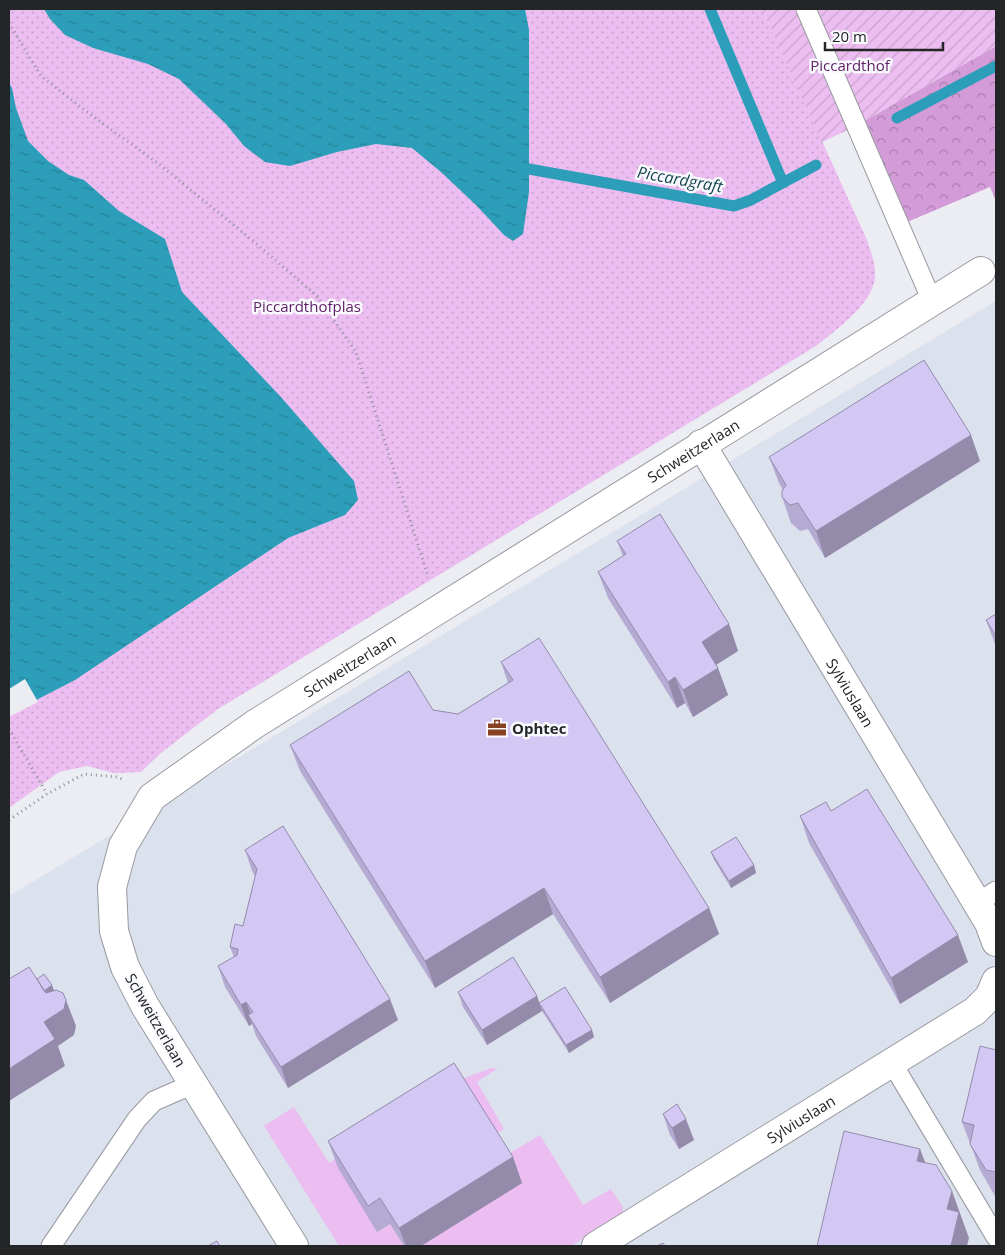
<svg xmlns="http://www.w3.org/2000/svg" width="1005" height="1255" viewBox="0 0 1005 1255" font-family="'Open Sans',sans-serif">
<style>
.built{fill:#dce1ee}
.grass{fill:#ecbdf0}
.forest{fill:url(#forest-crowns)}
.park{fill:url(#park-dots)}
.garden{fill:url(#garden-furrows)}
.water{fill:url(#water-ripples)}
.pier{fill:#ebedf3}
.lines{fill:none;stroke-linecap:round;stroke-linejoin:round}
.stream{stroke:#2c9eb9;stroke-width:11}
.lane-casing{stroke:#989aa0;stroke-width:21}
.street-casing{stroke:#989aa0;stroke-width:30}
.path{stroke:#8f9195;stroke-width:3;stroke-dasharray:1 4;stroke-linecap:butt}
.lane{stroke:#fff;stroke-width:19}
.street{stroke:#fff;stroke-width:28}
.wall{fill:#b5abd2}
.shaded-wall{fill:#948bab}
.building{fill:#d3c7f4;stroke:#948bab}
.labels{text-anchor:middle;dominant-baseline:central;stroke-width:5;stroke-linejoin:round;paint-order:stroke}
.park-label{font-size:15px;fill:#601d66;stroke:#f9fafe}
.street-label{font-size:15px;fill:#242527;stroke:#f9fafe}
.poi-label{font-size:15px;font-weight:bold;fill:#242527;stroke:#f9fafe;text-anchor:start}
.water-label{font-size:16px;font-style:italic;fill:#13424e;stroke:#f9fafe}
</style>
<defs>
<pattern id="forest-crowns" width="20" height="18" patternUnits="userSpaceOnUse" patternTransform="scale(1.25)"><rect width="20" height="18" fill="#d39bd8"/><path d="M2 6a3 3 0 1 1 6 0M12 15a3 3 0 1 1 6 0" fill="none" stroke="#ab7eaf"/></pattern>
<pattern id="park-dots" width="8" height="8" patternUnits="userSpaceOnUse" patternTransform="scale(1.25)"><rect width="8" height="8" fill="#ecbdf0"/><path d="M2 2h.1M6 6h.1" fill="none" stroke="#caa2ce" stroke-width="1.8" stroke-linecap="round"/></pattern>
<pattern id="garden-furrows" width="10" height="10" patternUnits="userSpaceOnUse" patternTransform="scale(1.25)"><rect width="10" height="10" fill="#ecbdf0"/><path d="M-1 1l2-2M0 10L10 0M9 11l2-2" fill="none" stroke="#caa2ce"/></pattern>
<pattern id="water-ripples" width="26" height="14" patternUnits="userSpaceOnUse" patternTransform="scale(1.25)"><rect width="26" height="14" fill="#2c9eb9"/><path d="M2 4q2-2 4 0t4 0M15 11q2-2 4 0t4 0" fill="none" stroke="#258196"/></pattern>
</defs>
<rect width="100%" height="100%" fill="#ebedf3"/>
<path class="built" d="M996,301V1246H9V896Z"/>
<path class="grass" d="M491,1068L497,1069L477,1082L504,1129L493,1136L377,1232L390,1224L404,1246H339L264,1126L294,1107L329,1163L462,1079Z
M540,1135L583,1205L611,1189L623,1207L622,1215L571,1246H421L505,1156Z"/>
<path class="forest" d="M996,46V201L990,187L900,225L852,128Z"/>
<path class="park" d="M9,9H762L867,240C871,253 878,270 874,283C867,308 836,330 816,346L218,709L161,753L141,772L114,773L87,766L59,772L9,808Z"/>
<path class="garden" d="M762,9H996V46L852,128L822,142Z"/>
<path class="water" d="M44,9H525L529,30V192L523,234L513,241L504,235L477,206L441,172L412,148L376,144L337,152L290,166L265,162L244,146L226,124L179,79L148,64L93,48L65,35L50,19Z
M9,83L12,88L16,108L28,141L48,161L69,175L84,180L119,211L165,239L182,292L280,396L354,481L358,500L345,515L288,538L75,680L9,714Z"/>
<path class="pier" d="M25,679L38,702L9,717V689Z"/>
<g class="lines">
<path class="stream" d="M710,9L783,183
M897,118L996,66
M529,169L734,206L751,200L816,165"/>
<g class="lane-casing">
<path id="lane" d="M806,9L932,301
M977,903L996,891
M892,1063L996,1237
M51,1246L137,1119L154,1101L193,1084"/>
</g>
<g class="street-casing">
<g id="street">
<path id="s1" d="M701,444L989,923L996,942"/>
<path id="s2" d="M294,1246L145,1006L125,967L114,931L112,887L123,846L152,797L255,724L981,271"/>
<path id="s3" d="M596,1246L975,1011L989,997L996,981"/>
</g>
</g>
<path class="path" d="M9,23L41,76L91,115L159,164L252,240L317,296L356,352L428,576
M9,729L47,794
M9,820L47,794L84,774L117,777L122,779"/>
<use href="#lane" class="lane"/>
<use href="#street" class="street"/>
</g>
<path class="wall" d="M769,457L980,461L825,558L808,529L800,531L791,523L782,497L783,490L779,483Z
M617,541L729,624L738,651L716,665L728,695L693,717L685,703L677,708L608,598L598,572L623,556Z
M996,614V647L986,620Z
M501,662L709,908L719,934L610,1003L553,914L435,988L300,771L290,745L433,710L458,714L508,683Z
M831,811L968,962L900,1004L809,843L800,816Z
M245,850L398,1020L288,1088L256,1036L252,1024L249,1026L225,987L218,966L234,957L230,947L243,926L255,876L252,871Z
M711,852L754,865L756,873L731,888L714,860Z
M458,992L537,996L539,1003L592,1030L594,1037L569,1053L542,1011L487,1045L463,1007Z
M996,1050V1196H995L980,1170L962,1122Z
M663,1114L694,1140L679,1149L670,1135Z
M328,1141L513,1157L522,1183L421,1246H404L390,1224L377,1232L338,1168Z"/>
<path class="shaded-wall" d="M971,435L980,461L825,558L816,531Z
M729,624L738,651L711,668L702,642Z
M718,668L728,695L693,717L683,690Z
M675,677L685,703L677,708L668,682Z
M754,865L756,873L731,888L729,881Z
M544,888L553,914L435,988L425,961Z
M709,908L719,934L610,1003L600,977Z
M958,935L968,962L900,1004L891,978Z
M52,985L55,993L43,1000L41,993Z
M537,996L542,1011L487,1045L482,1030Z
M390,999L398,1020L288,1088L281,1067Z
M66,1000L76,1026L74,1035L58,1046L65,1066L9,1101V1069L44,1022Z
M246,1002L254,1023L248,1015L252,1024L249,1026L241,1005Z
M592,1030L594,1037L569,1053L566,1045Z
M686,1119L694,1140L679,1149L672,1128Z
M920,1149L930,1175L917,1161Z
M513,1157L522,1183L421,1246H406L399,1228Z
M952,1191L969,1238L967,1246H951L947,1209Z"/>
<path class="building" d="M924,360L971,435L816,531L798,503L790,505L782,497V491L786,485L769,457Z
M660,514L729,624L702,642L718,668L683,690L675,677L668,682L598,572L626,554L617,541Z
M996,614V636L986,620Z
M539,638L709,908L600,977L544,888L425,961L290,745L409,671L433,710L458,714L513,680L501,662Z
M867,789L958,935L891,978L800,816L826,802L831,811Z
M283,826L390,999L281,1067L248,1015L253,1012L246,1002L241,1005L218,966L237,955L238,949L230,947L235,924L243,926L257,869L245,850Z
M736,837L754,865L729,881L711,852Z
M513,957L537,996L482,1030L458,992Z
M29,967L46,993L56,990L63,993L66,1000L64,1009L44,1022L55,1039L9,1069V979Z
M44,974L52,985L44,991L37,979Z
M565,987L592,1030L566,1045L539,1003Z
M980,1046L996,1050V1172L986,1170L970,1144L974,1125L962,1122Z
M454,1063L513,1157L399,1228L380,1198L368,1206L328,1141Z
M677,1104L686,1119L672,1128L663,1114Z
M844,1131L920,1149L917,1161L936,1165L952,1191L947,1209L959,1212L951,1246H817Z
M217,1241L220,1246H208Z
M663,1243L665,1246H657Z"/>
<defs>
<g id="office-bare" transform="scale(1.5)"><path d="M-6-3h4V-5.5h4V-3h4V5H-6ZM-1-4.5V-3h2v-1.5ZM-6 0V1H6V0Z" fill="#894221" stroke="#f9fafe" stroke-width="2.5" paint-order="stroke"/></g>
</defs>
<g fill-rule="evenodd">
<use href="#office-bare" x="497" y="728"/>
</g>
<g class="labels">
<g class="park-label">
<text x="850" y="65">Piccardthof</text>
<text x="307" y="306">Piccardthofplas</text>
</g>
<g class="street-label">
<text stroke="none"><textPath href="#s2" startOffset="1150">Schweitzerlaan</textPath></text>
<text stroke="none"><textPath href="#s2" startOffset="745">Schweitzerlaan</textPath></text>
<text stroke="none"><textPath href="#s1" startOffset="290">Sylviuslaan</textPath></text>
<text transform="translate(156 1020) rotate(60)">Schweitzerlaan</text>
<text stroke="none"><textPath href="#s3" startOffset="241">Sylviuslaan</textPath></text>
</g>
<g class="poi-label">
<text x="512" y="728">Ophtec</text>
</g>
<g class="water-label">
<text transform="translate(680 179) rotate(10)">Piccardgraft</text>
</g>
</g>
<rect width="1005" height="1255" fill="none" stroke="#242527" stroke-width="20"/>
<path d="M825 42v8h118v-8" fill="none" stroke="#242527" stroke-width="2.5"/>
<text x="832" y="42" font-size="15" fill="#242527" stroke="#f9fafe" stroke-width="4" paint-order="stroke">20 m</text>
</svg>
